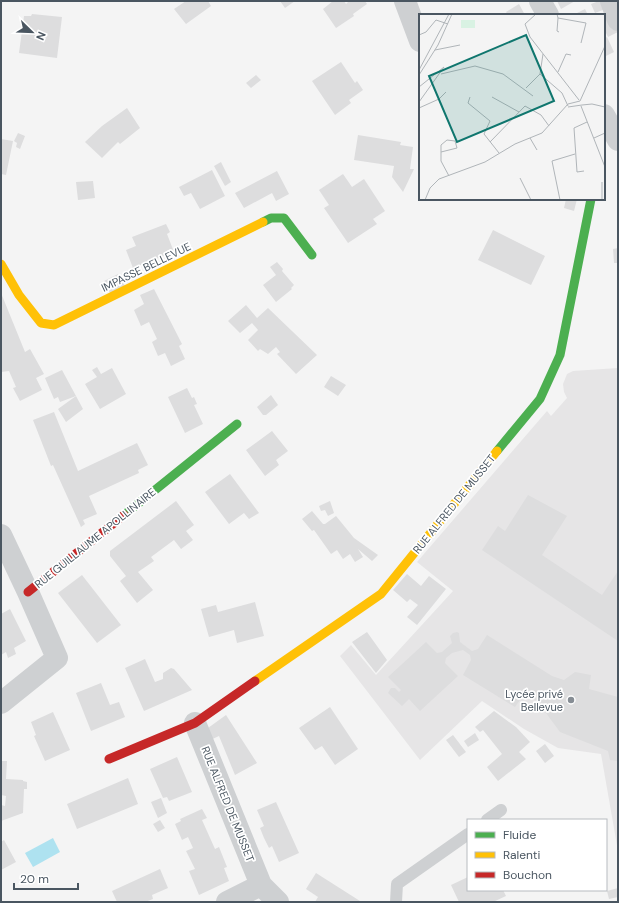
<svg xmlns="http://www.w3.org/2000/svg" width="619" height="903" viewBox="0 0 619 903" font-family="'DM Sans',sans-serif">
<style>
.education{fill:#e6e5e6}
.water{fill:#aee2f0}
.building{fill:#ddddde}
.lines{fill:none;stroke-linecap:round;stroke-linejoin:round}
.lane{stroke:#ced0d2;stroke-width:12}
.street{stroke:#ced0d2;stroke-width:22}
.fast{stroke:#4caf50;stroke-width:9}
.slow{stroke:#ffc107;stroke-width:9}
.jam{stroke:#c62828;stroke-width:9}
.poi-dot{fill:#868d94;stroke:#fff;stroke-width:1.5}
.labels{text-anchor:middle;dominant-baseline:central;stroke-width:3.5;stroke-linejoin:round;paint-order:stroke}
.street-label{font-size:11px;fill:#4a5661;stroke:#fff}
.poi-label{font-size:11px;fill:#4a5661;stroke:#fff;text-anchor:end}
.inset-road{fill:none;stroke:#b0b5b9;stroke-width:1}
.view{fill:#0f766e;fill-opacity:0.15;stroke:#0f766e;stroke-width:2}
.inset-edge{fill:none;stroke:#4a5661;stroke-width:2}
</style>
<rect width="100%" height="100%" fill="#f4f4f4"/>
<path class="education" d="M618,368V851L601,754L558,748L524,729L482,701L420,760L340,656L351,645L376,675L453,591L417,562L547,411L551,416L567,398L564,392L563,384L567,374L573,371Z"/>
<path class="water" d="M53,838L60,852L33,867L25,853Z"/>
<path class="building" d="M186,1H208L211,6L186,24L174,9Z
M280,1H295L285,8Z
M333,1H344L346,4L349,1H365L367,4L353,14L354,16L336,28L323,9Z
M557,1H575L561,9Z
M599,1H605L608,8L595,13L591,4Z
M519,4L525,15H508L506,12Z
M585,9L588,15L575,14Z
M609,12L618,32L608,37L604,29V15Z
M32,14L62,17L57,58L19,53L24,16H31Z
M607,37L614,52L604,57V39Z
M341,62L355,83L357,81L363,90L349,100L351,103L335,115L312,81Z
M256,75L261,80L251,88L246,83Z
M127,108L140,128L120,144L118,142L102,158L85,142L102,126Z
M18,133L25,136L20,149L16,147L17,143L14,141Z
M358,135L401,142L400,145L413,147L410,169H414L403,192L392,177L394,166L354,160Z
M1,139L13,141L6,175L1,174Z
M221,162L231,182L225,186L214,166Z
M212,170L225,196L200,209L191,193L184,196L179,187Z
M277,171L289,194L276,201L272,193L244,208L235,193Z
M343,174L352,187L364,179L385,211L373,219L377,224L348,243L324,208L329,205L319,190Z
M93,181L95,198L78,200L76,182Z
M566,199H577L574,211L564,208Z
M166,224L170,232L167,234L174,252L133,268L126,250L136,246L132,237Z
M493,230L545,256L531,285L478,260Z
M618,248V263H614L613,249Z
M277,262L283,269L282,271L294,285L291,288L292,289L276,302L263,285L276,275L270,267Z
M118,274L126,288L111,295L104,281Z
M154,289L182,344L179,346L185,359L171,366L165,353L158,356L152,342L157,339L149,322L141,326L134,310L144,304L140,295Z
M1,293L25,352L30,349L44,374L36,378L42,390L20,401L13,388L16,387L9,371L1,372Z
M246,305L257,318L268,308L317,355L296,374L277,354L280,352L276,347L268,354L260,349L258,351L248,340L258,330L252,323L240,333L228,321Z
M97,367L101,374L112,368L126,394L100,409L85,384L97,377L92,370Z
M62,370L76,396L60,402L58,397L54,399L45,378Z
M331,376L346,385L338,396L324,387Z
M187,388L192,398L194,397L197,404L194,405L203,424L185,433L168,397Z
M271,395L278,405L266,415H263L257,407Z
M76,396L83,409L66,422L58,409Z
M54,412L78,471L137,443L148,465L138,470L139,473L89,496L97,514L83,520L85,524L81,527L53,465L51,466L33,420Z
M272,431L288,451L276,460L279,465L265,476L246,450Z
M230,474L259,513L249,519L244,513L229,524L205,492Z
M528,495L567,516L542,555L602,595L618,571V641L482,550L498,526L505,531Z
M176,501L194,525L186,531L193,540L181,549L174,540L151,557L154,561L138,572L153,590L137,603L120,581L126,576L110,556V551Z
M330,501L334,513L328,516L325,510L321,511L319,506Z
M312,511L323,524H325L336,516L354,538L378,555L372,561L358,549L363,557L355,562L350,554L343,559L337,550L331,554L314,530L312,531L302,519Z
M407,574L421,586L429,576L446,589L417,625L407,617L418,605L410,599L407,602L393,590Z
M82,575L121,625L97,643L58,593Z
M255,602L264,636L237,643L234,630L209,637L201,609L216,605L218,612Z
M10,609L26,641L14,648L16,654L8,658L6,652L1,655V614Z
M367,632L387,660L376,673L352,642Z
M457,632L459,633L460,642L472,651L478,649L487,635L552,676L564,680L575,672L591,675L589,689L618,697V761L610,760L608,751L560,732L537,701L525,693L515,707L463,675L471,660L470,655L463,650L452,653L446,658L445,663L458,676L420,711L409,699L402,706L388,693L391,688H395L399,692L401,690L388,677L426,642L437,653L442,652L452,643L450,636L453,633Z
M145,659L155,682L163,679V673L171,668L174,669L192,690L144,711L125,668Z
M101,683L110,705L119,702L125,717L91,731L76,693Z
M330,707L358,749L335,765L322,746L315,750L299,728Z
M494,711L516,727L530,742L519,752L526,759L498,781L487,767L502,754L483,730L480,732L475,727Z
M53,712L70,750L45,761L34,736L36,735L31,722Z
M226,715L257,763L235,775L219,736L206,742L208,728Z
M475,733L479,740L468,747L464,741Z
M453,735L466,752L459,757L446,740Z
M545,744L554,756L545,763L536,751Z
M177,757L192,792L169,801L167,797L163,798L150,769Z
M1,761H7L6,779L23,780V781L27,782V789H24L23,813L1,821V805L5,806L6,796L1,795Z
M128,778L138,804L77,829L67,804Z
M161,798L167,813L158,818L151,802Z
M276,802L299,853L279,862L272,846L269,848L264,838L260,828L264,826L257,810Z
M202,809L207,818L202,820L215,849L219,847L227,867L224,868L229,881L199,895L189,871L195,869L186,851L193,848L188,837L182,840L175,824L181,821L180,819Z
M160,820L165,828L158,832L153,824Z
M4,840L16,862L1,870V842Z
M160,869L168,888L152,895L153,899L145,902H117L112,891Z
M316,873L360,901L359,902H315L318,897L306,889Z
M468,877V890H503L506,896L493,902H459L451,885Z
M618,888V897L609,899L607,891Z"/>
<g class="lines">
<path class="lane" d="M487,820L501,810
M396,902L397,884L468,834"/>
<path class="street" d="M405,1L420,41
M540,1L548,15
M611,1L618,20
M604,115L618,140
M1,535L28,592L57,658L1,703
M195,723L261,885L278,902
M227,902L261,885"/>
<path class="fast" d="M263,222L271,218H284L312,255
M497,451L540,399L560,355L591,199
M124,515L237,424"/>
<path class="slow" d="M1,264L19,295L41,323L54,325L263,222
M255,681L381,594L497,451"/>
<path class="jam" d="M28,592L124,515
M109,759L195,723L255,681"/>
</g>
<circle class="poi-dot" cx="571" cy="700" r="4"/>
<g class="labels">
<g class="street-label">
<text transform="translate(146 267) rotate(-26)">IMPASSE BELLEVUE</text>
<text transform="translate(454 504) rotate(-51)">RUE ALFRED DE MUSSET</text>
<text transform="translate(95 538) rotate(-39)">RUE GUILLAUME APOLLINAIRE</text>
<text transform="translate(228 804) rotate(68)">RUE ALFRED DE MUSSET</text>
</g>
<g class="poi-label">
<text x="563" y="694">Lycée privé<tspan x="563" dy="13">Bellevue</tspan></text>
</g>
</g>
<g transform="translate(419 14)">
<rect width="186" height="186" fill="#f4f4f4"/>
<path d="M42,6H56V14H42Z" fill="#d9f2e3"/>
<path class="inset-road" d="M117,0L106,10L111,23L160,86M138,0L139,4L167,9L162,29M139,4L138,17L140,18M0,21L7,18L17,6L29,10M16,36L41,31M0,56L30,0M139,58L147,40L152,41M22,60L56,52L84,60L114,82M121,60L143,79L149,92M0,61L19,31L33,0M0,73L25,53L0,88M107,74L121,60L124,40M51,83L49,89L71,107L65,120L80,139M73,83L100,98M161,87L186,32M163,91L173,90L186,93M162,92L186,153M149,93L163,91M0,94L20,85L27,78M111,124L118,136M175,124L186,119M71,128L106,92L122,101L130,112M22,138L38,134L36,127L28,126L22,131V147L30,162M165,157L158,158L155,114L168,108M101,164L112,186M6,186L11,174L20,165L66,148L96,130L123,119L149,90L161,87M141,186L133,147L156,140M183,186V168"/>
<path class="view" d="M107,21L135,87L38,128L10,62Z"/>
<rect width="186" height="186" class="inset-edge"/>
</g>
<rect width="619" height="903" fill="none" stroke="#4a5661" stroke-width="4"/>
<rect x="467" y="819" width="140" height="72" fill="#ffffff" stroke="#b7bbc0"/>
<rect x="475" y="832" width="20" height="6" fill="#4caf50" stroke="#b7bbc0"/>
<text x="503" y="839" font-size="12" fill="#4a5661">Fluide</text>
<rect x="475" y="852" width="20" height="6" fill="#ffc107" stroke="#b7bbc0"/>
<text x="503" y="859" font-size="12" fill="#4a5661">Ralenti</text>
<rect x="475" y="872" width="20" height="6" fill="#c62828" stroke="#b7bbc0"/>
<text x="503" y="879" font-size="12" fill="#4a5661">Bouchon</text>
<g transform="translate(32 32) rotate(113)" stroke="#ffffff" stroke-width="3" paint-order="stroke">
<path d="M0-3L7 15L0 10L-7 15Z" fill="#4a5661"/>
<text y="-6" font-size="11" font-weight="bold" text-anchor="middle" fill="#4a5661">N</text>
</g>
<path d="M14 883v6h64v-6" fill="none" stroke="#4a5661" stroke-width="2"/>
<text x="20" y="883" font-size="12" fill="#4a5661" stroke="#ffffff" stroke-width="3" paint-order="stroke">20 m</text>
</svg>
